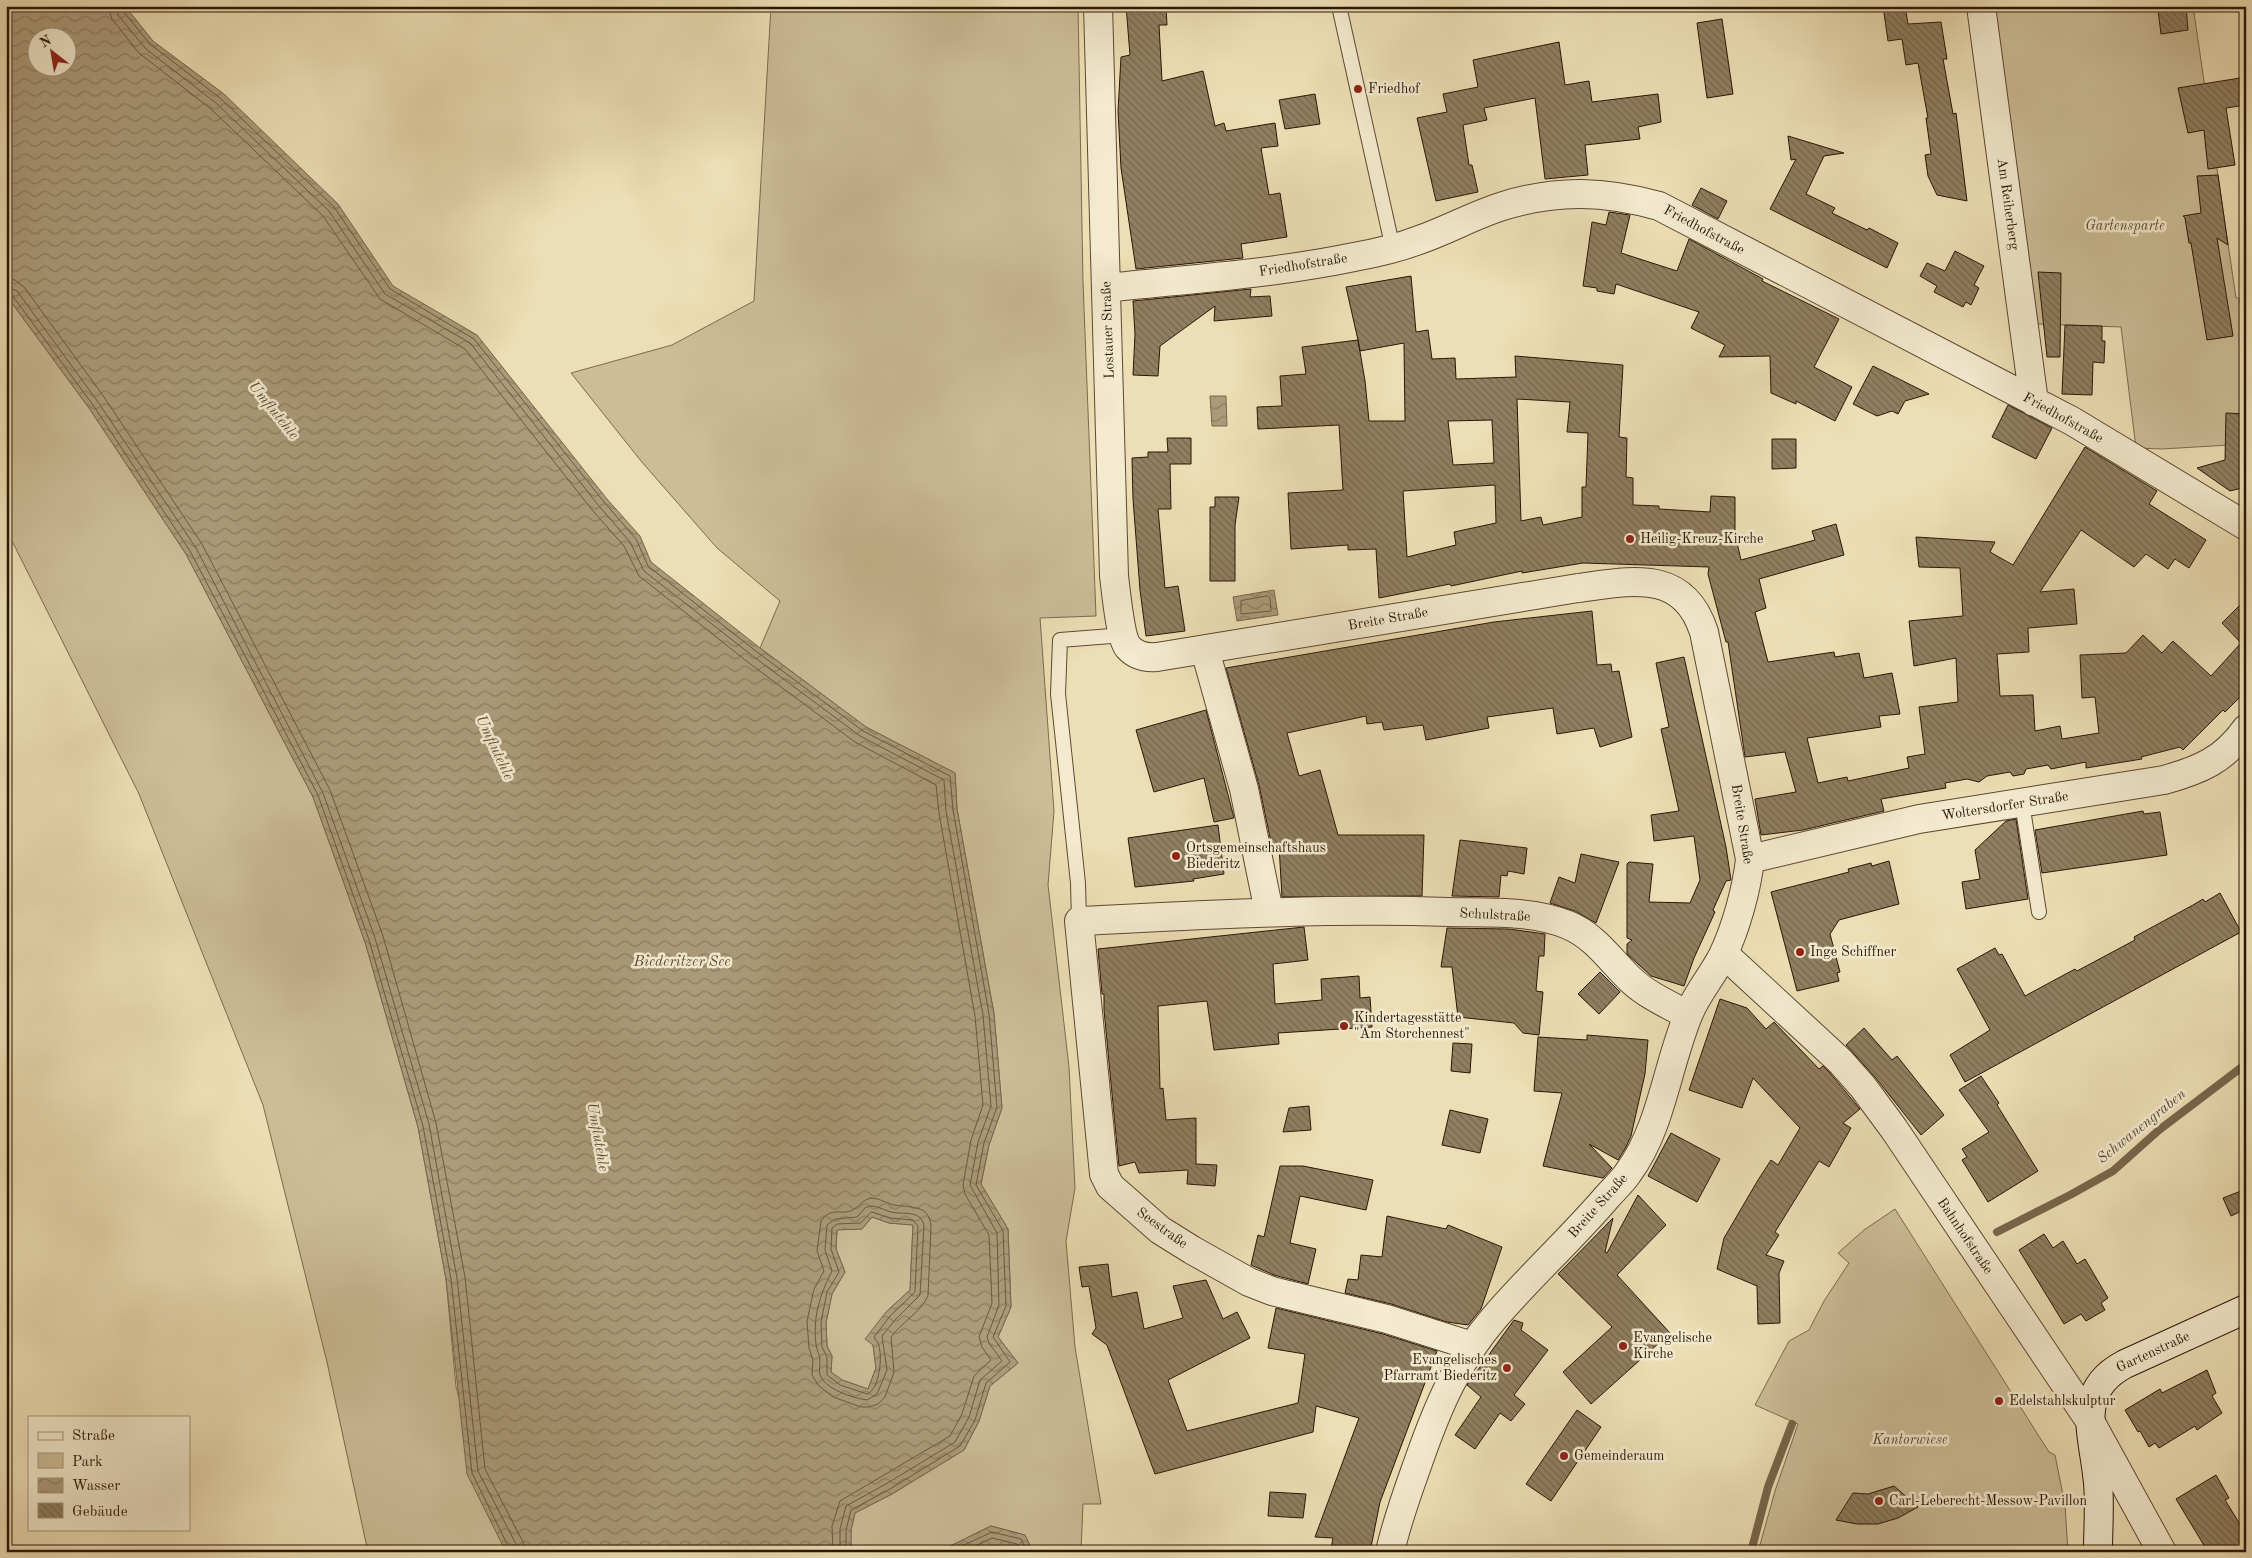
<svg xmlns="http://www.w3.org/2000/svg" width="2252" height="1558" viewBox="0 0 2252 1558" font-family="'Old Standard TT',serif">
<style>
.green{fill:#ccbd97;stroke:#7c6a4f}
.water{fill:url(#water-waves);stroke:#78664c;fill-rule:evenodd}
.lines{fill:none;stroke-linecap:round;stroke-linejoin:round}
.shore{stroke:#6b5840;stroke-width:1}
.stream{stroke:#78664c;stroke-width:8}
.building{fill:url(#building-back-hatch);stroke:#2b1607;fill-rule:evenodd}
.lane-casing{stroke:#5c4832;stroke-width:16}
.street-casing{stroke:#5c4832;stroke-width:30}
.secondary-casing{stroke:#2b1607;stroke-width:30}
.lane{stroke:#f3eacf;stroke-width:14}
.street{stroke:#f3eacf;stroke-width:28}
.secondary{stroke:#f3eacf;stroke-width:28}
.poi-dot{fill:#8f2418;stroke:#f3eacf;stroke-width:2}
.labels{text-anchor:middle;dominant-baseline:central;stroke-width:5;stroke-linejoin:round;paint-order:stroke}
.poi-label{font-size:14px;fill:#2b1607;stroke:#f3eacf;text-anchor:start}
.street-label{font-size:14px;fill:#2b1607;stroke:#f3eacf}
.park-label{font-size:14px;font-style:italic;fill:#5b4832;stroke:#f3eacf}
.water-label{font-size:15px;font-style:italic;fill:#5e4b35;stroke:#f3eacf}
</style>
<defs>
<pattern id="water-waves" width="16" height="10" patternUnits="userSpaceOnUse" patternTransform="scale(1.25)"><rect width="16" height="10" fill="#ab9b7a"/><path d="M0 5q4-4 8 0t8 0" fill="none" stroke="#8b7d62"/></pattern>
<pattern id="building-back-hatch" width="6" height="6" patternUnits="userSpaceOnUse" patternTransform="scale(1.25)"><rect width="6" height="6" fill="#907f61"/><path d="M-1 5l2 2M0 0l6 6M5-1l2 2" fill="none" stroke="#76674e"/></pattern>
</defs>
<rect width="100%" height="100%" fill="#eddfb5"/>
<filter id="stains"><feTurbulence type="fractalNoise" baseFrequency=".004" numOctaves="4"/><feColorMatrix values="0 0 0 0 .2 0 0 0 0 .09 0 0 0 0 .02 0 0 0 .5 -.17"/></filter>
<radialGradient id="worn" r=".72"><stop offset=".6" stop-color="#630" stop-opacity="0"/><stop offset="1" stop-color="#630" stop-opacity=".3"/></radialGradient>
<path class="green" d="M771,6H1078L1083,282L1096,616L1040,618L1054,811L1048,885L1069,1067L1075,1188L1066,1241L1075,1347L1101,1504H1083L1081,1552H1033L1025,1535L991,1526L938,1552H851V1530L855,1513L892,1494L964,1450L979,1421L990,1386L1018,1363L998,1337L1011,1307L1008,1229L981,1184L989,1145L1002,1108L994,1014L957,809L955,773L866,727L760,648L780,601L717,548L641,461L571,373L672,345L754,301Z
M1994,6H2193L2236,298H2239L2246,329V444L2162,449L2136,448L2121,327L2038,324Z
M6,295L89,408L186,554L313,797L365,942L418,1127L446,1279L456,1387L506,1552H368L327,1362L263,1105L139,794L6,529Z
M1895,1209L2049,1452L2055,1455L2065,1505L2068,1552H1758L1775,1491L1798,1424L1755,1405L1789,1341L1809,1330L1824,1301L1849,1263L1838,1253L1864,1230Z
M872,1217L889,1223L913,1225L910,1290L886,1312L873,1345L876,1368L868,1389L842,1380L831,1372L832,1356L827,1346L826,1323L832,1294L845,1272L836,1249L837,1229H862Z"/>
<path class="water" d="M6,6H125L153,41L224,94L338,204L393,286L477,335L607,499L640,536L651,562L760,648L866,727L955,773L957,809L994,1014L1002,1108L989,1145L981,1184L1008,1229L1011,1307L998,1337L1018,1363L990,1386L979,1421L964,1450L892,1494L855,1513L851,1530V1552H506L467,1474L446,1279L418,1127L365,942L313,797L186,554L89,408L6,295ZM38,38H68V68H38ZM872,1217L889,1223L913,1225L910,1290L886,1312L865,1339L873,1345L876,1368L868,1389L842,1380L831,1372L832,1356L827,1346L826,1323L832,1294L845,1272L836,1249L837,1230L862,1229Z
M1210,396H1226L1227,426H1212Z
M1274,590L1278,615L1237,621L1233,597Z
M991,1526L1025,1535L1033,1552H938Z"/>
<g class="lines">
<path class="shore" d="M108,6L112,19L139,53L211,109L323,216L380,299L465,349L593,511L624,546L639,576L749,663L855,742L936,785L939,813L975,1016L983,1105L971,1140L963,1185L965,1194L989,1235L992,1303L979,1337L982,1347L991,1360L974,1376L962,1414L950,1436L840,1501L832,1526L833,1552
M115,6L118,15L146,49L216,103L329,211L385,294L470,343L599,506L630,542L644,571L754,657L860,736L944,780L946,811L983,1015L991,1106L978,1142L970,1185L997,1233L999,1305L987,1337L989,1343L1002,1361L980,1380L969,1417L955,1442L886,1484L846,1506L840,1529V1552
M122,6L123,11L150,44L220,98L334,207L390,289L474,339L604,502L636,539L648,566L757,652L863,731L950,776L953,810L989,1014L997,1107L984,1143L976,1185L1003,1231L1006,1306L993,1337L1010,1362L986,1383L975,1420L960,1446L890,1489L851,1510L846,1530V1552
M6,278L15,280L24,287L104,397L202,544L330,790L383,936L436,1123L465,1277L485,1469L523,1542L525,1552
M6,286L17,291L98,402L196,548L323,793L375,938L429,1124L457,1278L478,1471L516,1544L517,1552
M6,292L12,295L93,405L190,551L318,795L369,940L423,1126L451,1279L472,1473L511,1552
M1268,596L1270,598L1271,611L1241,614V601Z
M871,1198C879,1198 886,1203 894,1205C911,1208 929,1204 931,1226L928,1296C921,1312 901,1323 891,1337L894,1372L885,1397L878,1404L869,1407H861L833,1397L818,1385L812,1375L813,1360L809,1348L807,1321L814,1289L824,1271L817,1251L821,1221C832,1205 843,1217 854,1209C861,1205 862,1200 871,1198Z
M871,1206C878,1206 884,1210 891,1212C903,1215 921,1209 924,1226L920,1295L895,1320L882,1336L887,1370L877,1394L867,1400C853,1398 831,1391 822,1379C818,1373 820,1367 820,1360C820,1355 817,1351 816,1345C813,1316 819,1297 832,1271L825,1250L827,1225L835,1219L857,1217L865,1208Z
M872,1212L890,1218L913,1220L918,1226L915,1292L890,1316L874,1337C875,1339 877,1341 878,1343C883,1355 880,1389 867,1394L840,1385L827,1375V1357L822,1347L821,1322L827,1292L839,1272L831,1249L832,1228L837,1224L860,1223Z
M949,1552L992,1532L1021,1539L1027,1552
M963,1552L992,1538L1017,1544L1021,1552"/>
<path class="stream" d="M1997,1232L2070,1195L2113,1171L2159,1130L2246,1064
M1751,1552L1768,1487L1792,1424"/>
</g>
<path class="building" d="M1126,6H1166L1167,25H1159L1162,81L1203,71L1215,126L1224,123L1226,131L1275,123L1278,146L1261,148L1269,195L1280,193L1287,237L1241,244L1243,258L1136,269L1121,168L1118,111L1121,57L1130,55Z
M1883,6H1905L1908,24L1941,22L1947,59H1943L1953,114L1956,113L1967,201L1937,195L1928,176L1925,155L1931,154L1926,118H1928L1918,63L1906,65L1902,39L1888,41Z
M2180,6H2186L2188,30L2161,34L2158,10Z
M1722,19L1733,94L1707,98L1697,23Z
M1559,42L1565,85L1589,81L1592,102L1658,94L1661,122L1638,127L1640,139L1585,145L1588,175L1545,179L1535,98L1484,108L1487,120L1463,125L1469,165H1472L1478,192L1436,201L1417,118L1447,112L1443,94L1478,87L1473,60Z
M2246,77V105L2226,108L2235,165L2208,169L2204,130L2188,133L2178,88Z
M1315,94L1320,124L1285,129L1279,100Z
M1788,136L1844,153L1824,156L1806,194L1835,208L1832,213L1867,230L1869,228L1898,243L1887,268L1770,209L1796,159L1791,160Z
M2218,175L2228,245L2217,238L2233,336L2207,340L2191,243H2189L2185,218L2183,216L2201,213L2197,176Z
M1701,188L1727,201L1718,219L1692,205Z
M1609,212L1630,215L1621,253L1677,271L1689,239L1763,279L1762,281L1839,319L1814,367L1852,387L1835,421L1796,401V404L1771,393L1770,356L1719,357L1725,345L1691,328L1699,312L1616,284L1614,294L1597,291V288L1583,286L1592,222L1606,225Z
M1955,251L1984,266L1974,285L1979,288L1971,305L1966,302L1963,307L1934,292L1937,286L1920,276L1927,263L1945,271Z
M2038,272L2061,273L2060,357H2047Z
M1411,276L1416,332L1428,330L1432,359L1455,358L1456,379L1516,377L1515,356L1623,365L1619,437L1627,438L1626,477L1633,478V505L1659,506V509L1710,512L1711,496L1735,497V534L1741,560L1815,540L1812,531L1836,524L1844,555L1759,579L1766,608L1755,612L1768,662L1834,652L1835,657L1859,653L1864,678L1892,673L1900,714L1879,716L1881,727L1807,738L1818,783L1847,777L1848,781L1909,768L1907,757L1925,754L1919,707L1958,702L1956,658L1914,666L1909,621L1963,616L1960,568L1919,567L1916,537L1995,542L1990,552L2013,565L2085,447L2157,491L2149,504L2206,540L2189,568L2175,559L2168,569L2146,554L2134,567L2081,530L2040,592L2074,589L2077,624L2028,628L2029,652L1997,654L2000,696L2033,695L2035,731L2060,726L2062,739L2099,733L2095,697L2082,698L2080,655L2126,653L2143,635L2162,653L2173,641L2211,676L2241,643L2222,623L2246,599V691L2225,712L2223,710L2183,750L2180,747L2141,757L2142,759L2086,768V762L2051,769L2048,765L2026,769L2024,774L2013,776L2010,772L1987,776L1979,782L1967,779L1945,783L1946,788L1881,799L1884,811L1803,830L1761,835L1755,799L1796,792L1785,752L1745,757L1728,642H1726L1708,574L1709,567L1583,563L1522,573V571L1451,586L1450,584L1379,598L1376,549L1348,550V545L1291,549L1288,493L1343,490L1339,425L1258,429L1257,407L1282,406L1280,376L1306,374L1302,347L1358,340L1346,287ZM1358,340L1360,351L1404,343L1405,421H1369L1365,381ZM1517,399L1570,402L1567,432L1588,433L1586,487H1582V517L1543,525L1541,517L1521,521ZM1492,420L1494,463L1453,465L1448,421ZM1495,485L1496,523L1454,532L1456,545L1407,557L1403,491Z
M1251,289L1250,297L1270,296L1272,316L1214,321L1215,306L1160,346L1158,376L1133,375L1135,334L1133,301Z
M2065,325L2102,326V341H2105L2104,363L2093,362L2092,395L2062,394Z
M1873,366L1929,394L1905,401L1898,414L1892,411L1877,416L1853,404Z
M2008,405L2052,428L2036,459L1992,437Z
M2226,413L2246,414V487L2230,491L2197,468L2225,460Z
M1167,438H1191V464H1170L1171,509H1158L1165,588L1178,586L1185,631L1146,636L1140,590L1133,499L1132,458L1148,457V452H1168Z
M1772,439H1796V468L1772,469Z
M1215,497H1239L1235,525V581H1210V507H1215Z
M1592,611L1597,665L1611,664L1612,672L1619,671L1632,737L1600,747L1594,728L1557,734L1553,708L1487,717L1489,728L1426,740L1423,725L1384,730L1382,722L1367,724L1366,716L1287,733L1299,776L1320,770L1338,835H1424L1422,896L1282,897L1279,846L1272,847L1259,785L1226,668L1494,622Z
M1684,657L1726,847L1731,880L1726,881L1713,910L1715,912L1694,958L1684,986L1651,976L1627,954V944L1632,940L1627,938V864L1629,862L1653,864L1649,902L1690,903L1700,880L1694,836L1654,841L1651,815L1679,811L1661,729L1669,727L1656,663Z
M1206,710L1234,818L1214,822L1204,778L1154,792L1136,730Z
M2143,811L2144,814L2160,812L2167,855L2042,873L2035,830Z
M2016,819L2028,899L1966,909L1962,882L1980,879L1975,850L2006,821Z
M1218,825L1224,874L1193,879L1194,881L1135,887L1128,838Z
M1460,840L1527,848L1524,874L1508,871L1507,876L1501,875L1499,897L1452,896Z
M1581,854L1619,862L1596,923L1575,911L1550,903L1559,877L1575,883Z
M1889,861L1899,904L1839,920L1830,934L1840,972L1837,973L1839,981L1797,991L1771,892L1849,872L1848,869L1871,863L1872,866Z
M2220,893L2241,932L1965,1082L1950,1055L1990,1030L1957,969L1995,948L1999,955L2002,954L2025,996L2075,969L2077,971L2120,948L2135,940L2134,937L2193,905L2203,899L2205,902Z
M1304,927L1308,960L1273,964L1275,1004L1322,1000L1321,979L1359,976L1360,998L1370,997L1372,1027L1278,1033L1279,1044L1214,1050L1207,1001L1158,1006L1160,1089L1163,1088L1166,1120L1196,1118V1164L1217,1165L1215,1186L1187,1184L1188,1170L1139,1173L1135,1162L1119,1166L1104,1010V994H1102L1098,949Z
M1447,928L1509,929L1545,934L1544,956H1539L1536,991L1543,992L1539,1035L1523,1033L1514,1023L1458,1017L1452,967H1441Z
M1600,972L1620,992L1599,1014L1578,994Z
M1720,999L1747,1008L1766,1029L1774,1022L1819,1069L1823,1066L1829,1072L1860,1109L1843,1123L1851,1128L1829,1167L1819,1161L1775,1232L1779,1235L1766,1255L1784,1261L1779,1273L1780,1323L1758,1324L1757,1286L1717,1269L1724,1238L1758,1180L1771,1160L1778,1165L1800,1128L1753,1078L1742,1108L1689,1090Z
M1864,1028L1892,1060L1897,1056L1944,1115L1921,1135L1875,1077L1846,1045Z
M1587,1035L1648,1040L1645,1074L1631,1136L1626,1147L1618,1160L1589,1144L1612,1168L1603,1178L1543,1166L1562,1093L1534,1091L1538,1037L1587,1040Z
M1453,1043L1472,1044L1470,1073L1451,1071Z
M1981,1076L1999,1103L1997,1105L2038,1171L1988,1202L1962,1160L1967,1157L1962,1149L1989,1132L1959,1090Z
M1309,1106L1311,1130L1283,1132L1289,1108Z
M1450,1110L1488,1119L1480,1153L1442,1145Z
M1671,1133L1720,1159L1697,1202L1648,1176Z
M1280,1166H1303L1373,1180L1366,1210L1300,1196L1290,1243L1316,1249L1308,1284L1274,1275L1251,1265L1258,1235L1264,1237Z
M2246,1189V1209L2231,1216L2223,1198Z
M1638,1195L1666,1225L1617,1275L1670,1333L1591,1404L1563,1372L1612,1327L1558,1274L1613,1218L1605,1252L1607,1253Z
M1387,1216L1446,1229L1448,1225L1502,1247L1481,1309L1468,1325L1447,1322L1391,1304L1345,1293L1348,1279L1358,1280L1361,1255L1382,1257Z
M2044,1234L2053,1248L2063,1241L2077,1264L2085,1259L2108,1298L2101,1303L2105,1310L2086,1321L2081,1314L2064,1324L2019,1250Z
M1108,1264L1112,1297L1137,1292L1144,1329L1183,1318L1173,1286L1206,1280L1223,1319L1237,1312L1250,1338L1168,1380L1187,1431L1298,1403L1305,1354L1268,1348L1276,1308L1383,1334L1437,1351L1380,1502L1370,1552H1344L1331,1549L1333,1538L1315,1537L1359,1418L1316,1406L1313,1432L1155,1474L1107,1345L1092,1334L1096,1328L1089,1286L1082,1287L1079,1267Z
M1514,1320L1523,1323L1521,1330L1548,1350L1514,1395L1525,1404L1511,1421L1500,1413L1475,1449L1455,1435L1481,1397L1467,1385Z
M2207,1370L2216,1393L2212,1396L2222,1413L2197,1430L2195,1426L2159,1448L2155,1443L2149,1447L2140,1431L2138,1432L2125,1410L2160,1389L2162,1393Z
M1577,1410L1601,1427L1551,1501L1526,1484Z
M2216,1475L2229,1498L2225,1500L2246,1534V1552H2208L2176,1499Z
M1894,1486L1918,1507L1898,1518L1878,1524H1857L1836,1520L1853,1493L1868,1494Z
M1270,1492L1306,1494L1303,1518L1268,1516Z"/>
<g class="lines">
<g class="lane-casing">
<path id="lane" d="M1339,6L1393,249
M2022,803L2039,912
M1079,921L1078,883L1058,694L1060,640L1124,635"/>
</g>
<g class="street-casing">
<path id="street" d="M1098,6L1114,576C1116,591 1120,637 1128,647C1136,656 1146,658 1157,657L1578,588C1631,581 1683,568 1704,632L1750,859C1747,888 1736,928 1723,955C1713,975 1698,992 1689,1013C1667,1065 1662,1127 1628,1173C1622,1182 1614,1189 1607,1197C1571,1239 1531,1275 1495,1317C1457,1361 1438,1406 1419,1460C1408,1491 1397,1520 1390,1552
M1981,6L2034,402
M1107,288C1189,279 1272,274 1354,257C1376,253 1398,248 1419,240C1448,230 1474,215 1503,206C1558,189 1605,191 1659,206L2072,421L2246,526
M1205,650L1244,789L1269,912
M1750,859L1919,819L2164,780C2200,770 2224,760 2246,729
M1724,954L1840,1061L1863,1087L1894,1129L2090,1421L2162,1552
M1472,1346L1387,1319L1272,1291L1249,1282L1192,1250L1160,1230L1110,1186L1104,1174L1079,921C1203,915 1326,908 1449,912C1488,913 1532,910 1568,925C1595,936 1611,961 1631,980C1647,995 1669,1005 1688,1015"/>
</g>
<g class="secondary-casing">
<path id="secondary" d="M2098,1552C2098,1529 2100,1505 2098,1483C2094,1436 2073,1391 2125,1364L2246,1309"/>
</g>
<use href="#lane" class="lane"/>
<use href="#street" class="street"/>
<use href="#secondary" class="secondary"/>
</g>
<g class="poi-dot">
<circle cx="1358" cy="89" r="5"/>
<circle cx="1630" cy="539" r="5"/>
<circle cx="1176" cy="856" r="5"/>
<circle cx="1800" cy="952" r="5"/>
<circle cx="1344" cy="1026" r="5"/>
<circle cx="1623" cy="1346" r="5"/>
<circle cx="1507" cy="1368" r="5"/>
<circle cx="1999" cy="1401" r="5"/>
<circle cx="1564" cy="1456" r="5"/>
<circle cx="1879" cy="1501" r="5"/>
</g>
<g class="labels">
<g class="poi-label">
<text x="1368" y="89">Friedhof</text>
<text x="1640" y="539">Heilig-Kreuz-Kirche</text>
<text x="1186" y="848">Ortsgemeinschaftshaus<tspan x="1186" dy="16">Biederitz</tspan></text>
<text x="1810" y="952">Inge Schiffner</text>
<text x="1354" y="1018">Kindertagesstätte<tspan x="1354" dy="16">"Am Storchennest"</tspan></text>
<text x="1633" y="1338">Evangelische<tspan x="1633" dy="16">Kirche</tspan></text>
<text x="1497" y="1360" text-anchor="end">Evangelisches<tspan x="1497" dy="16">Pfarramt Biederitz</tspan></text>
<text x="2009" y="1401">Edelstahlskulptur</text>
<text x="1574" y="1456">Gemeinderaum</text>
<text x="1889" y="1501">Carl-Leberecht-Messow-Pavillon</text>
</g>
<g class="street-label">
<text transform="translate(2008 204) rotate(82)">Am Reiherberg</text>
<text transform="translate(1704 230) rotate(28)">Friedhofstraße</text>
<text transform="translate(1303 265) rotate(-9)">Friedhofstraße</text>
<text transform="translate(1108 330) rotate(-92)">Lostauer Straße</text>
<text transform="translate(2063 418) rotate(29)">Friedhofstraße</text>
<text transform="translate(1388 619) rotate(-10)">Breite Straße</text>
<text transform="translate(2005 806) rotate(-9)">Woltersdorfer Straße</text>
<text transform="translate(1742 824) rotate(81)">Breite Straße</text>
<text transform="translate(1495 915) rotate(3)">Schulstraße</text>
<text transform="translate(1598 1206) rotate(-48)">Breite Straße</text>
<text transform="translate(1162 1228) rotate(36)">Seestraße</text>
<text transform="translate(1965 1236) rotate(56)">Bahnhofstraße</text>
<text transform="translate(2153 1352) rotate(-25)">Gartenstraße</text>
</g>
<g class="park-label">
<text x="2125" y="226">Gartensparte</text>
<text x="1910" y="1440">Kantorwiese</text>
</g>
<g class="water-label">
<text transform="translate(273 411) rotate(51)">Umflutehle</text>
<text transform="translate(494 748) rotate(65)">Umflutehle</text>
<text x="682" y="962">Biederitzer See</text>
<text transform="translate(2142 1127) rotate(-39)">Schwanengraben</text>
<text transform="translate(597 1137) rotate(80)">Umflutehle</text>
</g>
</g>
<rect width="2252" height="1558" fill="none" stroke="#eddfb5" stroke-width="25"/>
<rect x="8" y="8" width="2237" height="1543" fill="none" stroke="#2b1607" stroke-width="2.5"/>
<rect x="12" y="12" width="2227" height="1533" fill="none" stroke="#2b1607"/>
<rect x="28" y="1416" width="162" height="115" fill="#f3eacf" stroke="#a3957f"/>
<rect x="38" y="1432" width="25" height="8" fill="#f3eacf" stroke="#a3957f"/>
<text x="72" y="1440" font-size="15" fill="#2b1607">Straße</text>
<rect x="38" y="1453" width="25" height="15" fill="#ccbd97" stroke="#a3957f"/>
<text x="72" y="1466" font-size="15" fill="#2b1607">Park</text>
<rect x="38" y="1478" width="25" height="15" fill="url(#water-waves)" stroke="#a3957f"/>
<text x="72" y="1490" font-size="15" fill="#2b1607">Wasser</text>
<rect x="38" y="1503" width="25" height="15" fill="url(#building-back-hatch)" stroke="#a3957f"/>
<text x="72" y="1516" font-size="15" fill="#2b1607">Gebäude</text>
<g transform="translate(52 52) rotate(329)"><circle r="24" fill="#f3eacf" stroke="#a3957f"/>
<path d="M0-4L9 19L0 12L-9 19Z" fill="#8f2418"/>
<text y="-8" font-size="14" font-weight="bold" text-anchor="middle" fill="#2b1607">N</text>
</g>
<rect width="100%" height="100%" filter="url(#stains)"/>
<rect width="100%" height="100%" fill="url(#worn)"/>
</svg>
